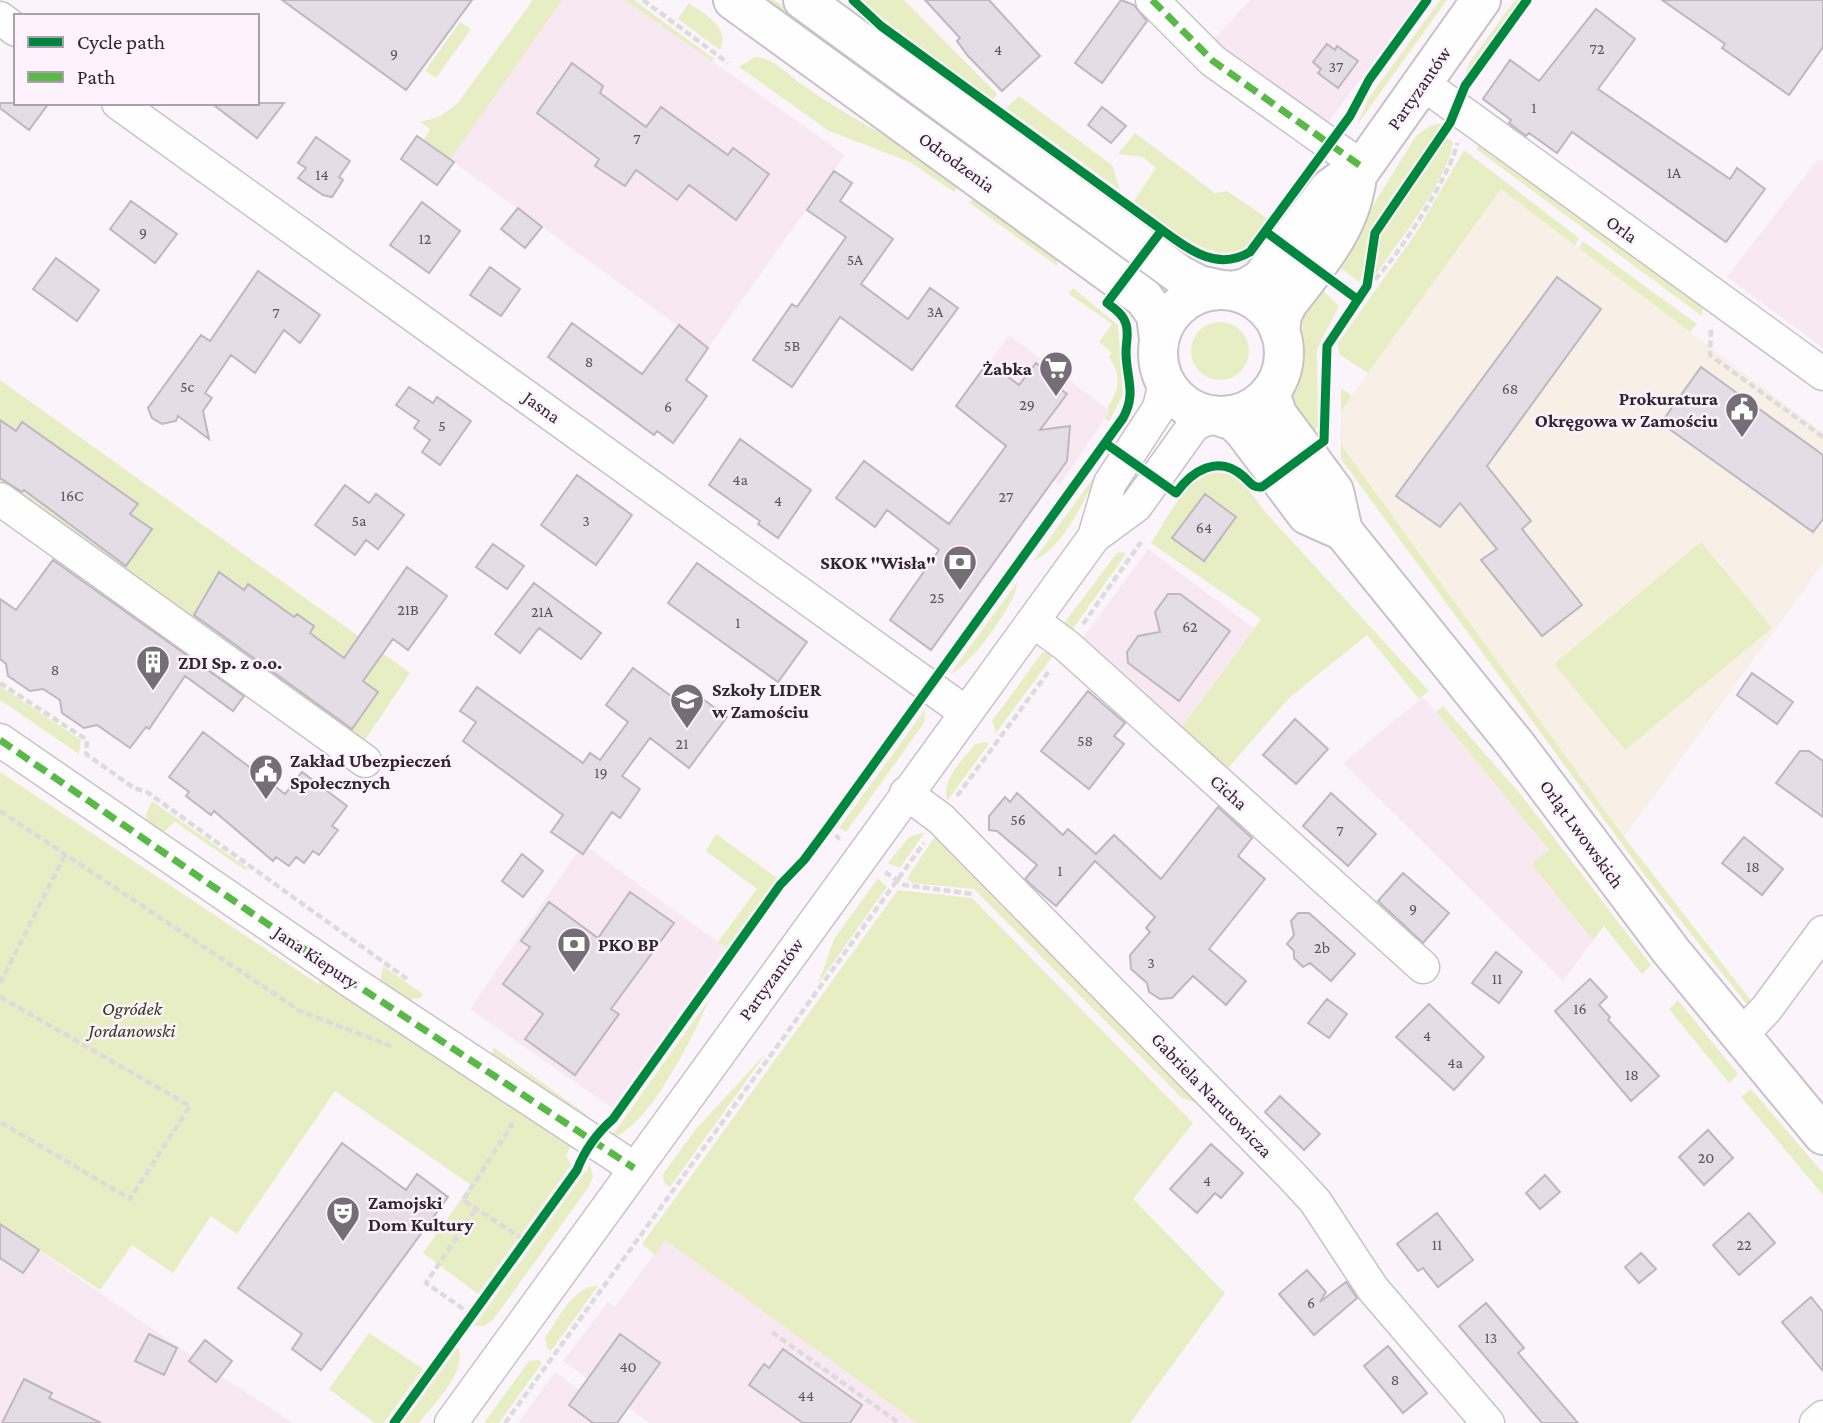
<svg xmlns="http://www.w3.org/2000/svg" width="1823" height="1423" viewBox="0 0 1823 1423" font-family="'Crimson Pro',serif">
<style>
.commercial{fill:#f8e8f2}
.education{fill:#f8f0e7}
.green{fill:#e8eec4}
.building{fill:#e5dde5;stroke:#beb7bf;stroke-width:2}
.lines{fill:none;stroke-linecap:round;stroke-linejoin:round}
.minor-casing{stroke:#c9c1c9;stroke-width:35}
.major-casing{stroke:#c9c1c9;stroke-width:42}
.path{stroke:#dddbdd;stroke-width:4.5;stroke-dasharray:7 3.5;stroke-linecap:butt}
.minor{stroke:#fefefe;stroke-width:32}
.major{stroke:#fefefe;stroke-width:38}
.quiet{stroke:#58b947;stroke-width:7;stroke-dasharray:14 7;stroke-linecap:butt}
.cycleway-casing{stroke:#fdf2fe;stroke-width:13}
.cycleway{stroke:#00873e;stroke-width:9}
.labels{text-anchor:middle;dominant-baseline:central;stroke-width:5;stroke-linejoin:round;paint-order:stroke}
.number-label{font-size:16px;fill:#5c535d}
.street-label{font-size:19px;fill:#2f2530;stroke:#fdf2fe}
.poi-label{font-size:19px;font-weight:bold;fill:#2f2530;stroke:#fdf2fe;text-anchor:start}
.park-label{font-size:19px;font-style:italic;fill:#353b14;stroke:#fdf2fe}
</style>
<rect width="100%" height="100%" fill="#fbf5fb"/>
<path class="commercial" d="M545,0H626L845,155L708,348L436,149Z
M1250,0H1419L1325,127L1209,44Z
M1818,159L1823,162V348L1727,277Z
M1009,335L1110,411L1060,485L957,407Z
M1148,549L1254,628L1177,734L1077,646Z
M1423,697L1549,850L1531,864L1593,940L1563,981L1343,763Z
M583,844L726,948L612,1108L470,1009Z
M0,1224L221,1376L293,1423H0Z
M665,1240L917,1423H649L563,1361L608,1302L615,1307Z
M555,1372L624,1423H518Z"/>
<path class="education" d="M1501,188L1823,433V564L1624,837L1342,446L1341,411Z"/>
<path class="green" d="M533,0H562L450,160L423,141L430,129L420,122L439,117L457,104Z
M625,0H634L714,59L712,61Z
M760,0H774L1124,253L1120,260Z
M863,0H904L997,94L993,100L883,19Z
M1440,0H1447L1357,125L1368,99Z
M1515,0H1522L1464,79L1469,63Z
M689,3C705,15 731,27 720,50L678,19Z
M460,22L471,29L436,78L425,71Z
M755,57C772,57 788,74 801,84C850,119 905,144 955,179L956,189L954,192L910,162L829,131L739,67Z
M1019,96L1112,165L1120,190L1006,108Z
M1446,122C1422,156 1393,189 1375,225C1365,244 1372,265 1359,282L1336,265L1416,136L1430,126Z
M1135,133L1215,193L1227,191L1267,218C1261,227 1254,242 1244,248C1211,268 1159,219 1134,201L1156,168L1143,157L1118,154Z
M1446,137L1453,142C1446,183 1398,243 1373,278L1382,230Z
M1480,142L1703,306L1702,316L1476,149Z
M1464,150L1579,238L1575,245L1501,189L1368,373L1339,354L1338,343L1418,230Z
M980,197L1057,258V266L968,202Z
M1583,241L1697,324L1690,332L1579,248Z
M1073,288L1118,325L1123,394L1109,422L1105,418L1110,411L1107,409C1119,391 1122,375 1109,357L1112,353L1099,342L1112,324L1069,294Z
M1320,288L1339,306L1317,349L1318,426L1312,436L1295,407L1293,391L1301,360L1303,314Z
M1191 351a29 29 0 1 1 58 0a29 29 0 1 1-58 0Z
M0,380L410,673L363,743L0,480Z
M1341,388L1352,396L1341,411L1342,446L1624,837L1752,1002L1748,1006L1643,873L1341,459Z
M1098,471C1087,497 1061,551 1033,561Z
M1215,472L1233,475L1242,481L1266,513L1429,691L1419,699L1367,635L1289,698L1222,775L1177,734L1261,619L1151,543C1168,519 1184,478 1215,472Z
M1701,542L1772,628L1625,750L1554,664Z
M1124,552L1126,554L1067,637L1065,622L1117,553Z
M1017,582C1019,600 968,670 950,674Z
M1051,651L1055,653L996,733L992,721L1042,653Z
M0,686L81,740L79,754L0,700Z
M1443,706L1522,796L1651,965L1642,974L1604,926L1593,940L1531,864L1549,850L1436,712Z
M926,708L924,723L846,832L839,828Z
M986,742L989,744L947,801C941,779 963,760 975,744Z
M0,772L318,984L322,979L571,1146L566,1155L571,1165L478,1294L423,1253L471,1185L335,1091L237,1234L211,1216L173,1273L132,1245L100,1290L0,1224Z
M152,801L248,868L245,870L175,822L162,833L147,825L146,814Z
M925,832L900,868L888,863L909,837Z
M716,834L777,878L726,948L718,942L757,889L706,851Z
M936,835L1204,1106L1182,1098L974,889L912,883L907,878Z
M878,878L887,887L818,984L834,939Z
M898,890L972,898L1193,1123L1133,1199L1225,1293L1130,1423H917L665,1240L655,1255L642,1244Z
M383,966L423,994L420,998L404,1000L380,982Z
M709,999C697,1030 646,1133 611,1137Z
M1678,1000L1738,1074L1729,1083L1669,1009Z
M493,1047L587,1115L588,1120L492,1059Z
M767,1052L670,1187L664,1183L663,1174L696,1129Z
M1751,1089L1823,1173V1195L1741,1097Z
M590,1165L593,1177L588,1188L493,1320L484,1326H474Z
M598,1286L551,1351L547,1348L545,1338C558,1320 573,1285 598,1286Z
M369,1333L423,1369L384,1423H375L329,1389Z
M458,1347C468,1372 433,1404 419,1423H403Z
M539,1360L542,1363L499,1423H484L529,1361Z"/>
<path class="building" d="M282,0H472L406,90Z
M925,0H989L1040,56L1002,91L968,56L957,41L960,38Z
M1121,0L1134,5L1147,21L1102,83L1075,63Z
M1662,0H1823V47L1789,95L1722,48L1725,44Z
M1596,9L1635,39L1598,89L1730,179L1737,168L1765,189L1726,242L1572,132L1557,153L1529,133L1526,136L1509,123L1511,120L1483,99L1510,60L1539,81Z
M1327,44L1335,50L1337,46L1358,61L1338,88L1318,73L1321,69L1313,62Z
M572,63L603,86L600,93L646,127L661,107L728,155L733,148L769,174L736,220L689,185L677,200L636,170L625,186L595,166L599,159L537,113Z
M0,103H49L29,130L0,108Z
M211,103H284L257,138Z
M1102,107L1126,126L1111,143L1088,125Z
M417,136L454,162L437,185L401,159Z
M316,137L350,161L339,177L343,180L332,197L323,195L298,178L306,168L298,163Z
M834,171L852,183L840,201L893,239L861,284L908,319L930,288L958,308L912,370L840,317L792,387L753,360L792,304L797,307L846,237L807,210Z
M131,201L177,234L155,263L110,229Z
M422,202L460,231L429,273L390,245Z
M518,208L542,227L525,248L501,229Z
M56,258L99,290L77,321L33,289Z
M490,267L520,289L501,316L470,295Z
M258,271L320,315L300,343L284,330L255,373L231,355L205,393L212,398L203,411L209,439L178,416L176,421L162,424L152,418L148,408L201,335L210,341Z
M1557,277L1601,309L1487,466L1531,521L1522,529L1582,605L1542,636L1481,560L1497,549L1460,503L1440,527L1396,496Z
M572,323L642,374L679,325L708,348L686,380L707,396L673,443L657,431L654,435L548,357Z
M988,362L1019,385L1036,363L1055,378L1052,383L1067,394L1040,430L1070,426L1067,461L931,650L890,620L939,550L887,510L875,527L836,498L864,461L949,524L1006,446L956,406Z
M1701,367L1823,455V519L1813,532L1661,423Z
M409,387L433,403L437,397L471,421L440,465L422,452L430,440L414,428L419,421L396,405Z
M0,420L16,431L22,422L138,504L130,514L152,529L126,566L24,490L22,492L0,478Z
M740,439L811,490L778,538L758,524L760,521L709,485Z
M577,475L632,515L596,565L541,525Z
M345,485L369,503L376,494L404,515L378,549L366,540L355,555L315,525Z
M1205,494L1236,517L1204,561L1172,538Z
M493,544L524,566L507,589L476,567Z
M53,560L244,696L233,711L185,676L149,729L146,727L130,748L97,725L84,728L62,713L60,700L43,689L30,691L8,676L6,664L0,659V599L16,610Z
M697,563L807,642L778,682L668,603Z
M407,567L447,596L408,650L393,639L363,681L378,692L352,729L194,615L219,572L244,590L248,584L294,617L297,614L314,626L310,633L344,658Z
M534,583L601,633L581,659L539,628L520,653L495,634Z
M1168,594H1180L1230,631L1179,701L1128,663L1127,652L1138,636L1160,632L1155,612Z
M633,668L678,701L688,688L727,717L689,768L650,738L622,776L640,789L620,818L612,812L583,854L551,832L563,815L463,741L476,722L460,711L477,687L583,763L590,753L600,760L628,722L606,705Z
M1752,673L1793,702L1777,724L1737,695Z
M1088,691L1125,723L1114,736L1124,744L1089,789L1041,751Z
M1295,719L1328,749L1296,784L1263,755Z
M203,732L285,794L302,772L347,806L332,826L338,830L319,855L313,851L304,863L296,857L289,866L276,857L273,861L214,811L211,815L186,796L189,792L169,777Z
M1800,751H1809L1823,761V817L1776,783Z
M1017,793L1063,835L1068,829L1096,854L1114,835L1161,879L1218,807L1252,838L1238,856L1265,879L1209,949L1246,981L1226,1005L1193,976L1172,998L1160,999L1149,992L1147,983L1131,969L1130,955L1150,932L1146,928L1155,917L1095,861L1056,906L1029,883L1025,879L1037,865L997,831L989,830V816L1005,797L1010,802Z
M1331,793L1376,834L1348,866L1303,826Z
M1744,837L1783,869L1762,895L1722,863Z
M522,854L543,871L523,897L502,881Z
M1403,873L1449,913L1423,943L1378,901Z
M630,892L674,923L611,1009L619,1014L575,1075L525,1039L543,1014L503,984L530,947L521,941L549,902L598,938Z
M1298,913H1309L1355,954L1331,981L1310,963L1303,967L1294,958V951L1287,944L1294,935L1291,921Z
M1496,952L1522,972L1499,1003L1472,983Z
M1590,979L1607,997L1599,1005L1610,1017L1608,1020L1659,1076L1631,1101L1555,1011Z
M1327,999L1347,1014L1329,1038L1308,1023Z
M1429,1004L1484,1057L1454,1090L1396,1037Z
M1280,1096L1320,1134L1304,1150L1265,1112Z
M1708,1130L1733,1158L1704,1185L1679,1157Z
M342,1143L406,1190L417,1174L448,1197L321,1370L292,1349L302,1334L238,1288Z
M1211,1144L1243,1173L1221,1198L1215,1193L1197,1213L1170,1189Z
M1545,1175L1560,1192L1540,1209L1526,1193Z
M1437,1213L1473,1260L1438,1287L1423,1268L1418,1271L1397,1244Z
M1749,1213L1775,1243L1739,1275L1713,1245Z
M0,1224L39,1250L23,1273L0,1258Z
M1641,1253L1656,1269L1639,1283L1625,1267Z
M1307,1270L1326,1292L1320,1302L1346,1282L1357,1298L1314,1335L1279,1294Z
M1811,1297L1823,1312V1371L1782,1322Z
M1486,1303L1524,1348L1518,1353L1578,1423H1542L1459,1326Z
M149,1334L177,1348L164,1375L135,1361Z
M620,1334L660,1363L617,1423H593L569,1405Z
M205,1340L232,1361L216,1382L189,1361Z
M1388,1346L1427,1393L1403,1413L1364,1366Z
M783,1349L862,1405L850,1423H803L749,1385L764,1364L769,1368Z
M24,1379L52,1393L49,1398L101,1423H2Z"/>
<g class="lines">
<g class="minor-casing">
<path id="minor" d="M1152,0L1213,61L1362,167
M0,18L16,30
M1422,83L1823,374
M118,103L965,712
M0,499L365,761
M1094,537L1110,483L1159,408L1165,382
M1033,621L1067,646L1423,967
M0,740L352,982L634,1168
M906,793L941,819L1291,1175L1315,1201L1373,1289L1488,1423
M1740,1037L1767,1008L1823,932
M451,1423L1094,537L1136,506L1194,425L1214,416
M1816,1423L1823,1417"/>
</g>
<g class="major-casing">
<path id="major" d="M733,0L1144,298L1156,315L1159,339
M803,0L1180,275L1199,285L1222,290
M1158 353a63 63 0 1 1 126 0a63 63 0 1 1-126 0Z
M1232,291L1246,288L1261,279L1329,189L1344,178L1357,175
M1280,332L1282,315L1288,303C1318,264 1352,227 1357,175L1481,0
M1270,392L1277,414L1334,491L1343,531L1516,745L1671,951L1823,1135
M1218,416L1234,421L1244,431L1307,515L1343,531"/>
</g>
<path class="path" d="M643,0L728,63
M1367,286C1391,270 1453,171 1457,143
M1711,330L1710,355L1823,437
M1083,624L1141,542
M0,683L87,740L86,754L134,788L147,792L407,979
M957,796L1049,671
M0,811L300,1011L391,1046
M827,829L840,839
M885,872L904,885L973,894
M0,983L65,855
M0,997L190,1106L130,1199L0,1122
M509,1124L512,1125L463,1200L526,1241
M472,1315L426,1283L476,1209
M772,1332L899,1423
M505,1423L924,843"/>
<use href="#minor" class="minor"/>
<use href="#major" class="major"/>
<path class="quiet" d="M1152,0L1213,61L1362,167
M0,740L352,982L634,1168"/>
<g class="cycleway-casing">
<path id="cycleway" d="M853,0L881,26L1162,230
M1266,232L1357,299
M1105,443L1176,493C1192,471 1218,454 1243,476C1250,482 1252,488 1262,487L1324,441L1327,346L1367,286L1375,233L1450,123L1465,86L1527,0
M394,1423L577,1170C585,1149 596,1134 613,1119L780,885L804,860L827,829L1123,418C1137,393 1126,378 1126,352C1126,342 1129,333 1126,324C1123,314 1115,309 1107,303L1113,295L1162,230C1188,249 1217,272 1250,252L1350,116L1369,80L1427,0"/>
</g>
<use href="#cycleway" class="cycleway"/>
</g>
<defs>
<g id="supermarket-pin" transform="scale(1.75)"><path d="M0 17L-7.5 6A9.5 9.5 0 1 1 7.5 6Z" fill="#766e77" stroke="#fdf2fe"/><path d="M-6-5.5h2.5l.6 2H6L4.5 2H-2.5L-4.4-4H-6ZM-1.5 3.2a1.3 1.3 0 1 0 .1 0ZM3 3.2a1.3 1.3 0 1 0 .1 0Z" fill="#fff"/></g>
<g id="civic-pin" transform="scale(1.75)"><path d="M0 17L-7.5 6A9.5 9.5 0 1 1 7.5 6Z" fill="#766e77" stroke="#fdf2fe"/><path d="M-.6-6.5H3V-4.5H.6V-3L4-1V1h2V6H-6V1h2V-1L-.6-3ZM-1.2 2.5V6h2.4V2.5Z" fill="#fff"/></g>
<g id="bank-pin" transform="scale(1.75)"><path d="M0 17L-7.5 6A9.5 9.5 0 1 1 7.5 6Z" fill="#766e77" stroke="#fdf2fe"/><path d="M-6-4H6V4H-6ZM0-2.3a2.3 2.3 0 1 0 0 4.6a2.3 2.3 0 1 0 0-4.6Z" fill="#fff"/></g>
<g id="building-pin" transform="scale(1.75)"><path d="M0 17L-7.5 6A9.5 9.5 0 1 1 7.5 6Z" fill="#766e77" stroke="#fdf2fe"/><path d="M-4-6H4V6H1V3H-1V6H-4ZM-2.5-4.3h1.7v1.8h-1.7ZM.8-4.3h1.7v1.8H.8ZM-2.5-1h1.7V.8h-1.7ZM.8-1h1.7V.8H.8Z" fill="#fff"/></g>
<g id="university-pin" transform="scale(1.75)"><path d="M0 17L-7.5 6A9.5 9.5 0 1 1 7.5 6Z" fill="#766e77" stroke="#fdf2fe"/><path d="M0-5L7-2L0 1L-7-2ZM-4 1L0 2.5L4 1V4Q0 6-4 4Z" fill="#fff"/></g>
<g id="theatre-pin" transform="scale(1.75)"><path d="M0 17L-7.5 6A9.5 9.5 0 1 1 7.5 6Z" fill="#766e77" stroke="#fdf2fe"/><path d="M-5-5.5Q0-4 5-5.5V0Q5 5 0 6Q-5 5-5 0ZM-3.3-2.5H-1v1.5H-3.3ZM1-2.5H3.3v1.5H1ZM-2.8 1Q0 5.5 2.8 1Z" fill="#fff"/></g>
</defs>
<g fill-rule="evenodd">
<use href="#supermarket-pin" x="1056" y="368"/>
<use href="#civic-pin" x="1742" y="409"/>
<use href="#bank-pin" x="960" y="562"/>
<use href="#building-pin" x="153" y="662"/>
<use href="#university-pin" x="687" y="700"/>
<use href="#civic-pin" x="266" y="771"/>
<use href="#bank-pin" x="574" y="944"/>
<use href="#theatre-pin" x="343" y="1213"/>
</g>
<g class="labels">
<g class="number-label">
<text x="1597" y="48">72</text>
<text x="998" y="49">4</text>
<text x="394" y="53">9</text>
<text x="1336" y="66">37</text>
<text x="1534" y="107">1</text>
<text x="637" y="138">7</text>
<text x="1674" y="172">1A</text>
<text x="322" y="174">14</text>
<text x="143" y="232">9</text>
<text x="425" y="238">12</text>
<text x="855" y="259">5A</text>
<text x="935" y="311">3A</text>
<text x="276" y="312">7</text>
<text x="792" y="345">5B</text>
<text x="589" y="361">8</text>
<text x="187" y="386">5c</text>
<text x="1510" y="388">68</text>
<text x="1027" y="404">29</text>
<text x="668" y="406">6</text>
<text x="442" y="425">5</text>
<text x="740" y="479">4a</text>
<text x="72" y="495">16C</text>
<text x="1006" y="496">27</text>
<text x="778" y="500">4</text>
<text x="359" y="520">5a</text>
<text x="586" y="520">3</text>
<text x="1204" y="527">64</text>
<text x="937" y="597">25</text>
<text x="408" y="609">21B</text>
<text x="542" y="611">21A</text>
<text x="738" y="622">1</text>
<text x="1190" y="626">62</text>
<text x="55" y="669">8</text>
<text x="1085" y="740">58</text>
<text x="682" y="743">21</text>
<text x="601" y="772">19</text>
<text x="1018" y="819">56</text>
<text x="1340" y="830">7</text>
<text x="1753" y="866">18</text>
<text x="1060" y="870">1</text>
<text x="1413" y="908">9</text>
<text x="1322" y="947">2b</text>
<text x="1151" y="962">3</text>
<text x="1497" y="978">11</text>
<text x="1580" y="1008">16</text>
<text x="1427" y="1035">4</text>
<text x="1455" y="1062">4a</text>
<text x="1632" y="1074">18</text>
<text x="1706" y="1157">20</text>
<text x="1207" y="1180">4</text>
<text x="1437" y="1244">11</text>
<text x="1744" y="1244">22</text>
<text x="1311" y="1302">6</text>
<text x="1491" y="1337">13</text>
<text x="628" y="1366">40</text>
<text x="1395" y="1379">8</text>
<text x="806" y="1395">44</text>
</g>
<g class="street-label">
<text transform="translate(1419 88) rotate(-55)">Partyzantów</text>
<text transform="translate(957 162) rotate(36)">Odrodzenia</text>
<text transform="translate(1622 229) rotate(36)">Orla</text>
<text transform="translate(542 407) rotate(36)">Jasna</text>
<text transform="translate(1229 792) rotate(42)">Cicha</text>
<text transform="translate(1582 834) rotate(54)">Orląt Lwowskich</text>
<text transform="translate(316 957) rotate(34)">Jana Kiepury</text>
<text transform="translate(771 979) rotate(-54)">Partyzantów</text>
<text transform="translate(1212 1095) rotate(46)">Gabriela Narutowicza</text>
</g>
<g class="poi-label">
<text x="1032" y="368" text-anchor="end">Żabka</text>
<text x="1718" y="398" text-anchor="end">Prokuratura<tspan x="1718" dy="22">Okręgowa w Zamościu</tspan></text>
<text x="936" y="562" text-anchor="end">SKOK "Wisła"</text>
<text x="178" y="662">ZDI Sp. z o.o.</text>
<text x="712" y="689">Szkoły LIDER<tspan x="712" dy="22">w Zamościu</tspan></text>
<text x="290" y="760">Zakład Ubezpieczeń<tspan x="290" dy="22">Społecznych</tspan></text>
<text x="598" y="944">PKO BP</text>
<text x="368" y="1202">Zamojski<tspan x="368" dy="22">Dom Kultury</tspan></text>
</g>
<g class="park-label">
<text x="132" y="1008">Ogródek<tspan x="132" dy="22">Jordanowski</tspan></text>
</g>
</g>
<rect x="14" y="14" width="245" height="91" fill="#fdf2fe" stroke="#aba0ac" stroke-width="2"/>
<rect x="28" y="37" width="35" height="10" fill="#00873e" stroke="#aba0ac" stroke-width="2"/>
<text x="77" y="49" font-size="21" fill="#2f2530">Cycle path</text>
<rect x="28" y="72" width="35" height="10" fill="#58b947" stroke="#aba0ac" stroke-width="2"/>
<text x="77" y="84" font-size="21" fill="#2f2530">Path</text>
</svg>
